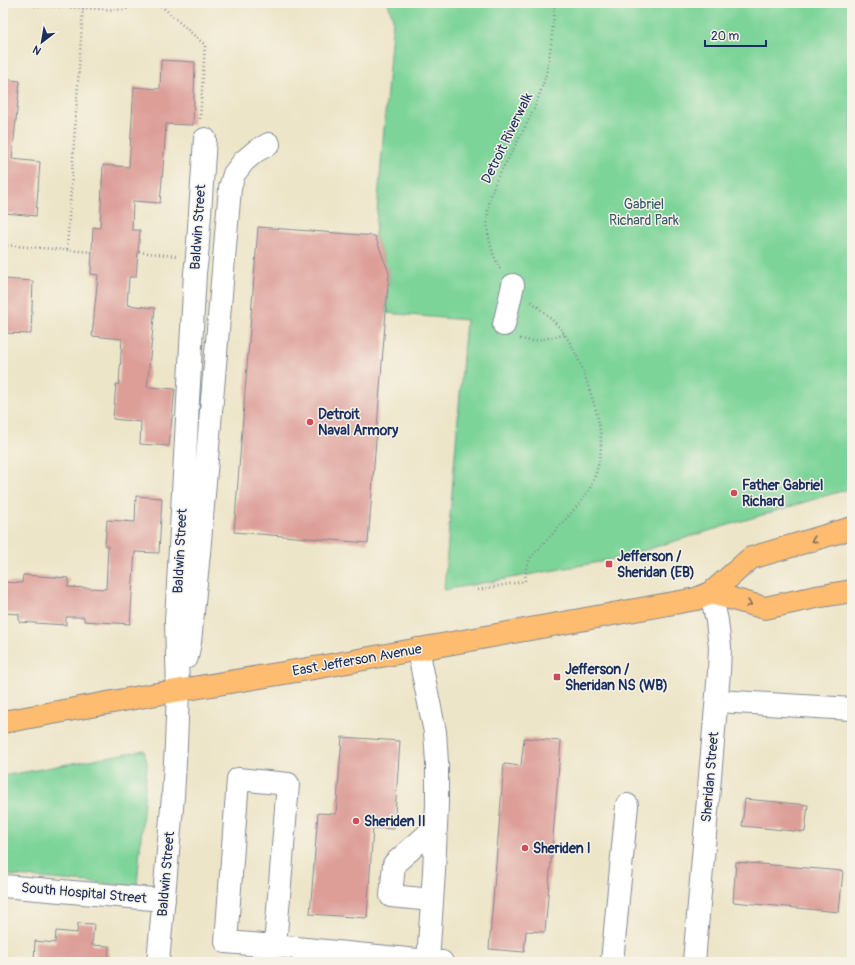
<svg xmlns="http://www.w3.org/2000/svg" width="855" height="965" viewBox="0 0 855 965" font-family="Pangolin,sans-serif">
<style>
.green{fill:#7dd499;stroke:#4c827c}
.building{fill:#dd9e98}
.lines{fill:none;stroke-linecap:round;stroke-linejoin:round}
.minor-casing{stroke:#848a93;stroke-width:24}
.major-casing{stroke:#848a93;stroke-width:24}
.path{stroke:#848a93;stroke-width:2.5;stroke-dasharray:1 3;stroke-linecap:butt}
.minor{stroke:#fff;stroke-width:22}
.major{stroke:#fdbc70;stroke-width:22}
.oneway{stroke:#816e66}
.poi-dot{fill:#d1495b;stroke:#f7f3e8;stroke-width:1.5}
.labels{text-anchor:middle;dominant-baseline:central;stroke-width:3;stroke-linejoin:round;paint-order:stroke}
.street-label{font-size:14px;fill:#1b2f5e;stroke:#f7f3e8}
.park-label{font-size:14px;fill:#34586d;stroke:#f7f3e8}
.poi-label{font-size:14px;font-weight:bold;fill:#1b2f5e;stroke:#f7f3e8;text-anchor:start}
</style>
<rect width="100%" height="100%" fill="#f7f3e8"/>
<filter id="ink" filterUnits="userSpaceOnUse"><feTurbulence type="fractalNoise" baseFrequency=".025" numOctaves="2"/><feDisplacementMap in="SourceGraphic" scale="8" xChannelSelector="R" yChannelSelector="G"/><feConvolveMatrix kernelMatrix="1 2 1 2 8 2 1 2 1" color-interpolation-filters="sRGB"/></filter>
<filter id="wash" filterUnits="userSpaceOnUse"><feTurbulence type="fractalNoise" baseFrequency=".012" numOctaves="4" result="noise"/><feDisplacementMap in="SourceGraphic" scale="16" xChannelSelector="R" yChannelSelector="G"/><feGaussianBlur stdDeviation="0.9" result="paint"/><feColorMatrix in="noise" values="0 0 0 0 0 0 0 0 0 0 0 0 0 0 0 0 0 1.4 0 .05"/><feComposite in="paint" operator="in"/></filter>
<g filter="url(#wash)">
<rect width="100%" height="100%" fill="#ede5c8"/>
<path class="green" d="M388,3H852V488L632,554L605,561L444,590L466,320L386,313L389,273L375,236L393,19Z
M144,750L147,763L137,886L3,875V776Z"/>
<g id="blocks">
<path class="building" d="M161,60L195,62L193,125L166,124L163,168L160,203L133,201L132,230H140L136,277H129L127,305L155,308L147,387L175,389L169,446L140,444L141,422L113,419L116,384H119L122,339L92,336L98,275L91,274L93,227L100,228L103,165L129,167L134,87L160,89Z
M3,79L20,81L12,159L40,162L36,216L5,213L7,194H3Z
M258,227L375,236L389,273L368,543L234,532Z
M3,279L33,281L31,334L3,333Z
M136,496L162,498L159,553L135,552L130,624L84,621V617H66V625L19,622V614L5,613V618L3,617V582L22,583L23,575L69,578L68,587L106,589L108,546H105L107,520L135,522Z
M342,737L400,741L394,829L373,828L367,918L310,914L318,813L336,814Z
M524,738L561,741L545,932L526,931L524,952L489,949L504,764L521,766Z
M745,799L808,805L805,832L742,826Z
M736,862L843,871L839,912L733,902Z
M78,923L94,924L92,945L109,946L108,962H34L35,941L55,943L56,931L77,933Z"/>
</g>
</g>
<g filter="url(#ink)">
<use href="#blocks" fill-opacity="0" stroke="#848a93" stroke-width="1"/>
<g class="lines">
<g class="minor-casing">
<path id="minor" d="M504,325L513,285
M418,649L435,732L437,763V804L434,872L428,961L442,962
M187,657L190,642L199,553L230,188L234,174L244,161L256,151L269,144
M717,701L852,709
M3,886L164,900
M432,900L391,896L394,864L436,827
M275,946L288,784L238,779L226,942L275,946L428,961
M158,962L173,796L176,745L178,691L176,621L195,273L197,257L205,139
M612,962L627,805
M694,962L719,672L720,647L717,621L711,593"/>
</g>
<g class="major-casing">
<path id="major" d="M711,593L765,608L816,597L852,591
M3,722L151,695L320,667L696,599L711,593L751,558L852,528"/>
</g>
<path class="path" d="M27,3L35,6L124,10L134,6L138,3
M158,3L205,45L200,119
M3,11L10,3
M3,245L92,252
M67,249L83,8
M139,252L176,256
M500,269C486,242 483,215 494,186C497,177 503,168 508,159C519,138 532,116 540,93C551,65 552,33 555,3
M520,339L532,341L565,335
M478,590L525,581L526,568L531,557C543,545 554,532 566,519C574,509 584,500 590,488C596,475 601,459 601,444C601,424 594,404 588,385C582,368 576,351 565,335C556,322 544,312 531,301"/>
<use href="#minor" class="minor"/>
<use href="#major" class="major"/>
</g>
<defs><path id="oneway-chevron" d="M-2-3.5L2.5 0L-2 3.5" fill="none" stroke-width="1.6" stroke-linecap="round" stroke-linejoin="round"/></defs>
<g class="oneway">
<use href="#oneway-chevron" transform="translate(814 540) rotate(164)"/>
<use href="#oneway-chevron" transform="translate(749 604) rotate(15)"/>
</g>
</g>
<g class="poi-dot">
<circle cx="310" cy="422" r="4"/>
<circle cx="734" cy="493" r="4"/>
<rect x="605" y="560" width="8" height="8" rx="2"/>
<rect x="553" y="673" width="8" height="8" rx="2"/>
<circle cx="356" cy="821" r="4"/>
<circle cx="525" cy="848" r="4"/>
</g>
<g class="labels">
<g class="street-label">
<text transform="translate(507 138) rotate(-64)">Detroit Riverwalk</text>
<text transform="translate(198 227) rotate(-86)">Baldwin Street</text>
<text transform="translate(180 551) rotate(-87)">Baldwin Street</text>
<text transform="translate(357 660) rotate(-10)">East Jefferson Avenue</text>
<text transform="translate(710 777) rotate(-85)">Sheridan Street</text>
<text transform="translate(166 874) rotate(-85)">Baldwin Street</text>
<text transform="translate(84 893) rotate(5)">South Hospital Street</text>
</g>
<g class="park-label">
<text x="644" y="204">Gabriel<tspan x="644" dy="16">Richard Park</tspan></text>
</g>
<g class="poi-label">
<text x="318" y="414">Detroit<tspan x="318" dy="16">Naval Armory</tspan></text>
<text x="742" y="485">Father Gabriel<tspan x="742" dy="16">Richard</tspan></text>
<text x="617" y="556">Jefferson /<tspan x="617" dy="16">Sheridan (EB)</tspan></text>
<text x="565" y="669">Jefferson /<tspan x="565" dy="16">Sheridan NS (WB)</tspan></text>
<text x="364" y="821">Sheriden II</text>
<text x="533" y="848">Sheriden I</text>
</g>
</g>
<rect width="855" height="965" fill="none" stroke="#f7f3e8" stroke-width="16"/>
<g transform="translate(42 42) rotate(211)" stroke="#f7f3e8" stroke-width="3" paint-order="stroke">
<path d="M0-3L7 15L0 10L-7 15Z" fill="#1b2f5e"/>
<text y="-6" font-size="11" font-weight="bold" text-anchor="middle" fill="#1b2f5e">N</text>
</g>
<path d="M705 40v6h61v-6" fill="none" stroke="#1b2f5e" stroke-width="2"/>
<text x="711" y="40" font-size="12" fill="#1b2f5e" stroke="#f7f3e8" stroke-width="3" paint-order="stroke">20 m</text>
</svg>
